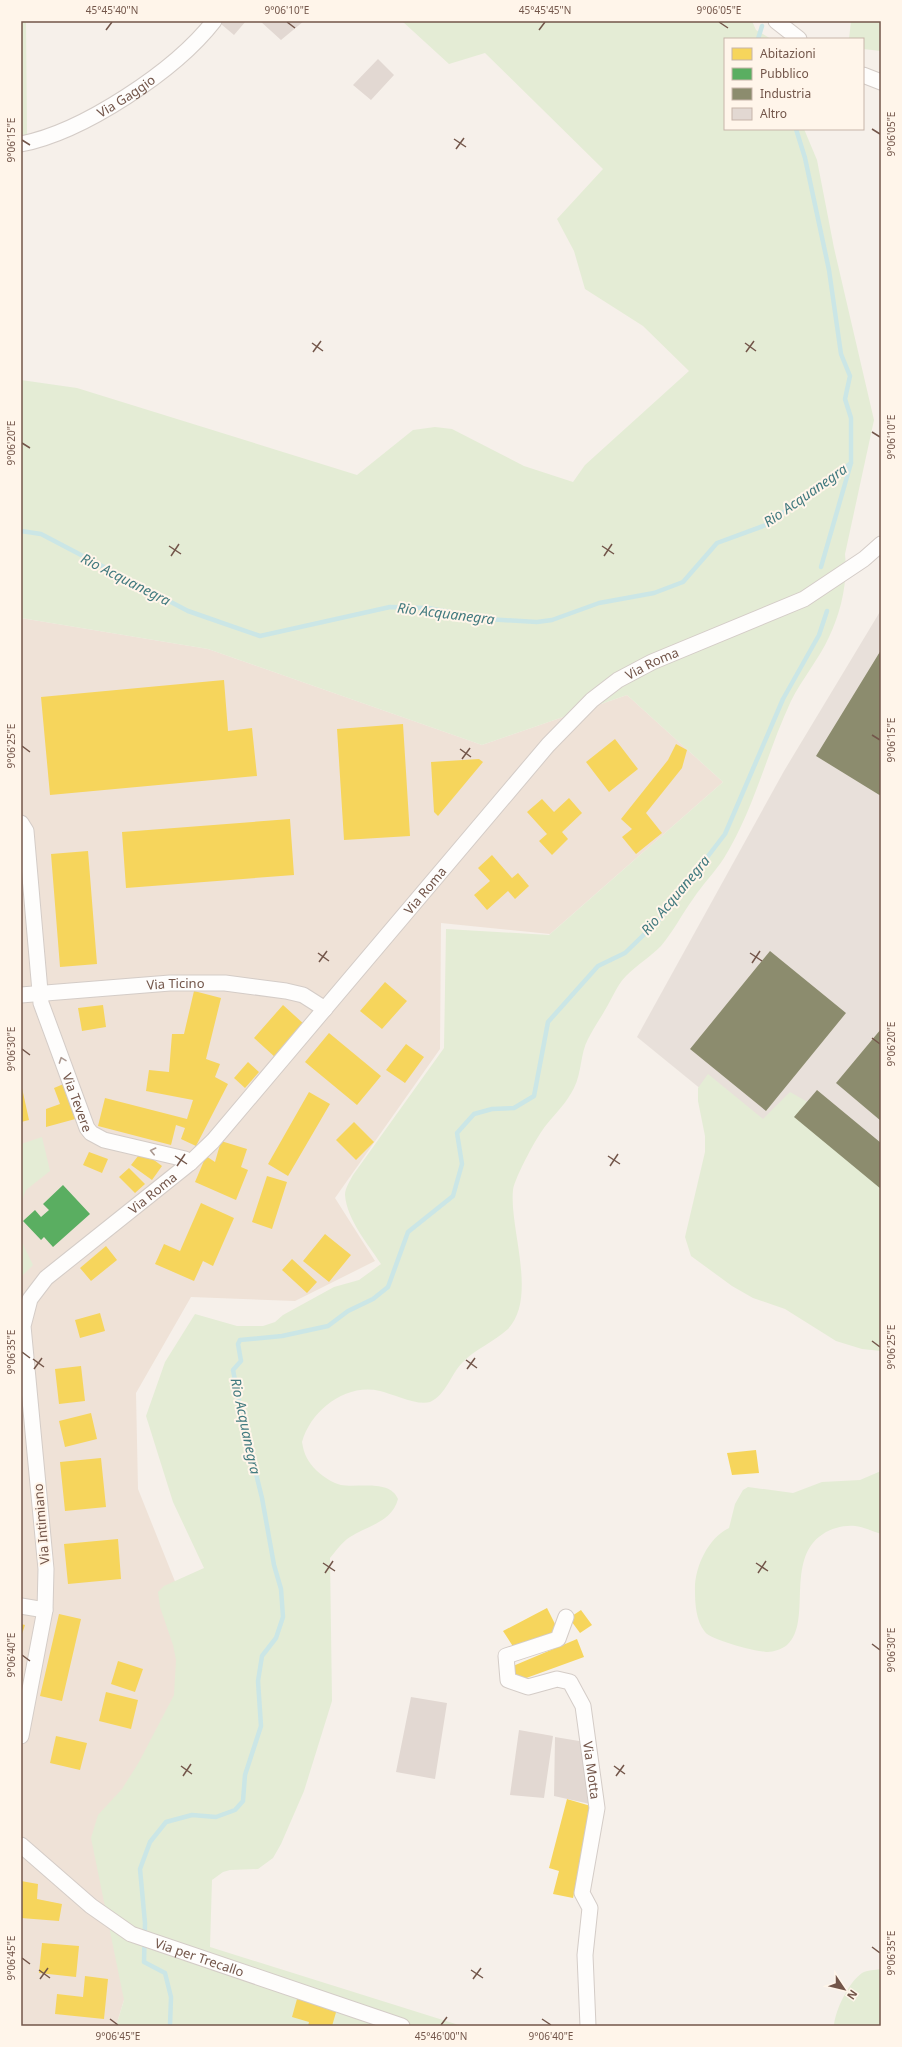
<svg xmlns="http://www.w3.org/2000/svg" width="902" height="2047" viewBox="0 0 902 2047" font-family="'Noto Sans',sans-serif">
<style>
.residential{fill:#efe2d7}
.industrial{fill:#e8e0da}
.green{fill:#e4ecd5}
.homes{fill:#f6d55c}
.public{fill:#5aae61}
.industry{fill:#8c8c6e}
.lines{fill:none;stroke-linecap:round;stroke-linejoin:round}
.stream{stroke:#cbe6e6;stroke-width:4.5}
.building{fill:#e2d8d2}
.minor-casing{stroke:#d4ccc7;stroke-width:17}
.minor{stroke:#fefdfc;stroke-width:15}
.oneway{stroke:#ab9991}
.ticks{fill:none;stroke:#73564a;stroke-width:1.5}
.labels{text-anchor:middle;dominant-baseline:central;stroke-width:4;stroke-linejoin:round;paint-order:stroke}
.street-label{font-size:13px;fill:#73564a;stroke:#fff5ea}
.water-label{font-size:14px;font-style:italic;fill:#427a7f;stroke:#fff5ea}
.neatline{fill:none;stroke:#73564a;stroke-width:1.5}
.ticks-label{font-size:10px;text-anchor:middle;fill:#73564a}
</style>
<rect width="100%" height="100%" fill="#f6f0ea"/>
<path class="residential" d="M21,618L208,649L482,745L627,695L723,782L550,934L441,923L440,1049L335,1198L375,1261L295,1301L191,1297L136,1393L138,1489L190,1619L124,2000L116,2026H21Z"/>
<path class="industrial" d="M881,610V1236L637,1037L784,771Z"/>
<path class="green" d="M21,21H26L27,136L21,138Z
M402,21H752L756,30L771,39H725V129H804L817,160L834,248L874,420L845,554C848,582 841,612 829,637C819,659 802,679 791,701C767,752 754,810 724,858C715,872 702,885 693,899C682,914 673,932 661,946C650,957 637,965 626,976C617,985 612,999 605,1010C600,1019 593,1029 588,1039C580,1054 582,1072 574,1088C567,1102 557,1112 547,1124C538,1134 515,1177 513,1190C509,1228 538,1297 508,1329C494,1342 475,1349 462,1363C451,1374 446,1395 430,1402C417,1406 393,1394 380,1391C346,1383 311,1410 302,1442C304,1455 308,1462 317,1471C324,1477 332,1483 341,1485C358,1488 390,1479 398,1499C392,1522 367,1526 350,1537C342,1542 336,1551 330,1558L332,1701L304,1791L281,1844L273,1858L258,1869L230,1870L223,1872L212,1880L210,1947L462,2026H116L124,2000L91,1838L98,1815L122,1789L139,1762L174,1695L176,1660L173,1645L160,1607L158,1592L164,1586L204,1568L173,1502L146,1416L165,1362L195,1314L237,1326H263L275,1322L283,1315L334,1287L359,1280L381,1264C368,1244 347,1220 345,1195C345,1188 350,1181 353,1175L444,1048L446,929L549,935L723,782L627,695L482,745L208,649L21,618V380L77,388L357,475L413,430L435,427L452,429L524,466L573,482L585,465L689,371L643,326L585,289L574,251L557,219L603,169L485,53L449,64Z
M851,21H881V51L863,49V39H849Z
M708,1074L763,1119L790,1092L881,1144V1351L862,1349L836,1341L785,1309L753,1298L732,1286L691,1256L685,1237L705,1152V1136L698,1101V1088Z
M42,1137L50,1171L26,1190L21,1203V1144Z
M21,1240L33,1265L21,1277Z
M881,1471V1534C872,1531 864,1527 855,1526C844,1525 832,1528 823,1534C784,1559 813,1622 787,1645C782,1649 774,1652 767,1652C757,1652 711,1640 705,1632C696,1621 695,1604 695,1591C694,1568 708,1538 729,1528L735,1504L743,1490L748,1487L793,1493L822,1482L860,1480Z
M881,1969V2026H834C835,2010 849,1982 862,1973C867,1970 875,1970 881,1969Z"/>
<path class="homes" d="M224,680L228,731L252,728L257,776L50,795L41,697Z
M403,724L410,836L344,840L337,729Z
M615,739L638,769L609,792L586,762Z
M676,744L687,750L682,768L646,813L662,833L636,854L622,837L632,829L621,819L668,760Z
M479,759L483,762L438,816L434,812L431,762Z
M569,798L582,813L562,832L568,839L552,855L539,841L547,834L527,812L542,799L554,812Z
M290,819L294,875L126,888L122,832Z
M88,851L97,964L60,967L51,854Z
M492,855L512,878L518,873L529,886L515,899L508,891L487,910L474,895L490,881L478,868Z
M385,982L407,1001L382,1029L360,1011Z
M194,991L221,998L206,1059L220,1064L215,1077L228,1084L196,1146L181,1139L185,1128L176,1125L171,1145L98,1126L105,1098L187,1119L193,1100L146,1091L149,1070L169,1072L172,1034H184Z
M103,1005L106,1027L82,1031L78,1008Z
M283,1005L305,1025L276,1058L254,1038Z
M329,1033L381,1076L357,1105L305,1062Z
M406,1044L424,1057L405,1083L386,1070Z
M248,1062L259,1072L245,1088L234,1078Z
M66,1083L79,1118L46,1127V1109L60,1104L54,1088Z
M22,1088L29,1120L21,1122V1089Z
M309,1092L330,1104L288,1176L268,1164Z
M354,1122L374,1142L356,1160L336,1140Z
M221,1141L247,1149L241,1167L248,1170L236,1200L195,1182L206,1156L215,1162Z
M142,1151L162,1166L152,1180L131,1165Z
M89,1152L108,1159L102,1173L83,1165Z
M129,1168L145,1184L135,1193L119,1177Z
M267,1176L287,1182L272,1229L252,1222Z
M201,1203L234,1218L213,1266L203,1261L194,1281L155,1264L164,1244L180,1251Z
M325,1234L351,1255L329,1282L303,1261Z
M106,1246L117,1260L91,1281L80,1268Z
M292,1259L317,1282L307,1293L282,1270Z
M100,1313L105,1331L80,1338L75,1320Z
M81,1366L85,1401L59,1404L55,1369Z
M91,1413L97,1439L65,1447L59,1421Z
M756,1450L759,1473L732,1475L727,1453Z
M101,1458L106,1507L65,1511L60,1462Z
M118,1539L121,1579L68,1584L64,1544Z
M547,1608L558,1630L516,1651L503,1631Z
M581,1610L592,1625L580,1633L569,1618Z
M59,1614L81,1619L62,1701L40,1696Z
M21,1624L25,1625L21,1637Z
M577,1639L584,1657L518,1681L513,1666Z
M118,1661L143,1669L135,1692L111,1684Z
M106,1692L138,1700L131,1729L99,1721Z
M56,1736L87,1743L80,1770L50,1763Z
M567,1799L594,1807L573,1898L553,1894L559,1871L549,1868Z
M21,1881L38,1884L37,1899L62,1904L59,1921L21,1918Z
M42,1943L79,1946L76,1977L39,1973Z
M85,1976L108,1979L104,2019L55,2014L57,1994L83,1997Z
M297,1999L337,2009L332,2026H308L309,2022L292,2017Z"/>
<path class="public" d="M63,1185L90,1214L53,1247L44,1237L41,1240L23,1221L35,1210L41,1217L49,1210L43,1204Z"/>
<path class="industry" d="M881,650V796L816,756Z
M770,951L846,1013L766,1111L690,1049Z
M881,1029V1121L836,1083Z
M817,1090L881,1143V1189L794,1117Z"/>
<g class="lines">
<path class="stream" d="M758,39L762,26
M796,129L805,158L829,270L841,354L850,376L845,399L851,418V463L821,567
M21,531L41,534L188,611L260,636L390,607L428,608L487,619L537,622L552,620L599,603L654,593L683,582L717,543L766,525L851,463
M170,2026L171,1997L165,1973L144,1962L145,1923L140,1869L150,1842L166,1822L192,1815L216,1817L235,1810L243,1801L245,1775L261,1726L258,1681L262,1656L276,1638L283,1617L281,1589L274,1565L262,1498L242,1417L233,1370L241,1361L238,1344L240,1340L282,1336L328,1326L348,1311L373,1299L388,1287L408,1232L453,1196L462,1164L457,1133L474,1114L492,1109L514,1108L534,1096L548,1022L598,966L625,953L659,920L725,834L783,699L819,635L827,611"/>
</g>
<path class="building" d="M223,21H246L234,35L221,24Z
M260,21H304L281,40Z
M378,59L394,75L371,100L353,85Z
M411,1697L447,1703L435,1779L396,1772Z
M519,1730L553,1736L544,1798L510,1795Z
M555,1737L585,1742L590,1804L554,1796Z"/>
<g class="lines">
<g class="minor-casing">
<g id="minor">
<path d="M776,21L799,39"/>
<path d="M863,75L881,82"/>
<path id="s1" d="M21,144C83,132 175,71 214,21"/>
<path id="s2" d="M21,823L26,831L41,1003L87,1128L91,1133L104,1140L185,1159L190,1163"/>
<path id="s3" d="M21,995L170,983H225L286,991L303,995L325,1009"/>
<path d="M21,1606L45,1610"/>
<path id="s4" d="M566,1617L558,1639L506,1656L508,1680L528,1687L557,1679L570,1682L583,1706L597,1808L582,1893L590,1908L585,1955L588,2026"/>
<path id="s5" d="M21,1736L45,1610L46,1569L23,1326L30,1299L46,1278L190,1163L213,1141L548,745L592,700L618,680L652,662L804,599L864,559L881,544"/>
<path id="s6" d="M21,1845L91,1906L131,1934L402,2026"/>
</g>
</g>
<use href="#minor" class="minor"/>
</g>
<defs><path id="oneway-chevron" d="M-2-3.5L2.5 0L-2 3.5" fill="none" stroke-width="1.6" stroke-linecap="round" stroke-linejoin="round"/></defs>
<g class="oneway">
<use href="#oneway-chevron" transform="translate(62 1060) rotate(-110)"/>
<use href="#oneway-chevron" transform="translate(153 1151) rotate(-167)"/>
</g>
<path class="ticks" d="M287,22L295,28M719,22L728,28M106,30L112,22M539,30L545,22M872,129L880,134M454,139L466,147M22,140L30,145M456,149L464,138M312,343L323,351M745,343L756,351M313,352L321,341M746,352L754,341M872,432L880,437M22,443L30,448M169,546L181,554M602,546L614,554M171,556L179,544M604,556L612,544M872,735L880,740M22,746L30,752M460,749L471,757M462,759L470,748M318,953L329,961M750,953L762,961M319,962L327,951M752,963L760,951M872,1038L880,1044M22,1049L30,1055M175,1156L187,1164M608,1156L620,1164M177,1166L185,1154M610,1166L618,1154M872,1341L880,1347M22,1352L30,1358M33,1359L44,1367M466,1360L477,1368M34,1369L42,1358M467,1369L475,1358M323,1563L335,1571M756,1563L768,1571M325,1573L333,1561M758,1573L766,1561M872,1644L880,1650M22,1655L30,1661M181,1766L192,1774M614,1766L625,1774M183,1776L191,1764M616,1776L624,1765M872,1947L880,1953M22,1958L30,1964M39,1970L50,1978M471,1970L483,1978M40,1979L48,1968M473,1979L481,1968M110,2019L118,2025M542,2019L551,2025M441,2025L447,2017"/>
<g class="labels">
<g class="street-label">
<text stroke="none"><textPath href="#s1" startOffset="116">Via Gaggio</textPath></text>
<text stroke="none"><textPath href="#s5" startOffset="1336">Via Roma</textPath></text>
<text stroke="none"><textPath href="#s5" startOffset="1012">Via Roma</textPath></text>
<text stroke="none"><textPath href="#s3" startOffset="155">Via Ticino</textPath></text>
<text stroke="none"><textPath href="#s2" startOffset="288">Via Tevere</textPath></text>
<text stroke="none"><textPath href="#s5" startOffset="604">Via Roma</textPath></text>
<text transform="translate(41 1524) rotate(-95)">Via Intimiano</text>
<text stroke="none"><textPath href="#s4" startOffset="259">Via Motta</textPath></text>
<text stroke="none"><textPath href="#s6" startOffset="214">Via per Trecallo</textPath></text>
</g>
<g class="water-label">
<text transform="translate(805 495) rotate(-35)">Rio Acquanegra</text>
<text transform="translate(126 579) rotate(27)">Rio Acquanegra</text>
<text transform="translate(446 613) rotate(7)">Rio Acquanegra</text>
<text transform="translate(675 895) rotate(-50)">Rio Acquanegra</text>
<text transform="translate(246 1426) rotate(78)">Rio Acquanegra</text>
</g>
</g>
<rect width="902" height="2047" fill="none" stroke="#fff5ea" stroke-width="44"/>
<rect x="724" y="38" width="140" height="92" fill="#fff5ea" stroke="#c7b5aa"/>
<rect x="732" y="48" width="20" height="12" fill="#f6d55c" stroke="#c7b5aa"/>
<text x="760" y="58" font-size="12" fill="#73564a">Abitazioni</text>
<rect x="732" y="68" width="20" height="12" fill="#5aae61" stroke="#c7b5aa"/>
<text x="760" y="78" font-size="12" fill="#73564a">Pubblico</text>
<rect x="732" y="88" width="20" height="12" fill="#8c8c6e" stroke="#c7b5aa"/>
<text x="760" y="98" font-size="12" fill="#73564a">Industria</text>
<rect x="732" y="108" width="20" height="12" fill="#e2d8d2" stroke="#c7b5aa"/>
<text x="760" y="118" font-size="12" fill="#73564a">Altro</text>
<g transform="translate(844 1989) rotate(125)" stroke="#fff5ea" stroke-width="3" paint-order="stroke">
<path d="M0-3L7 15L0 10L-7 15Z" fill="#73564a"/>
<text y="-6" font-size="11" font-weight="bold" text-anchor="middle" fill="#73564a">N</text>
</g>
<rect x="22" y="22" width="858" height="2003" class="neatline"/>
<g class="ticks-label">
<text x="112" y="14">45°45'40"N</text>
<text x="287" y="14">9°06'10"E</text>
<text x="545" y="14">45°45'45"N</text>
<text x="719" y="14">9°06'05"E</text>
<text transform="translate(891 134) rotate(-90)" y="4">9°06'05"E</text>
<text transform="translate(11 140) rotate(-90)" y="4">9°06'15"E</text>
<text transform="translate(891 437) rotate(-90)" y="4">9°06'10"E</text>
<text transform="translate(11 443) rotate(-90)" y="4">9°06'20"E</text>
<text transform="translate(891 740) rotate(-90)" y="4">9°06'15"E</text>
<text transform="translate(11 746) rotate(-90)" y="4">9°06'25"E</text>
<text transform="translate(891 1044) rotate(-90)" y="4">9°06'20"E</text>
<text transform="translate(11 1049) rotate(-90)" y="4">9°06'30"E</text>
<text transform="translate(891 1347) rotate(-90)" y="4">9°06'25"E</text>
<text transform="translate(11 1352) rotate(-90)" y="4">9°06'35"E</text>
<text transform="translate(891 1650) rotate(-90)" y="4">9°06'30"E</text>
<text transform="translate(11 1655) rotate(-90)" y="4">9°06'40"E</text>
<text transform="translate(891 1953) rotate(-90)" y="4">9°06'35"E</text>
<text transform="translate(11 1958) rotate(-90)" y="4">9°06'45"E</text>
<text x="118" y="2040">9°06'45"E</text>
<text x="441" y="2040">45°46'00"N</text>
<text x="551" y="2040">9°06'40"E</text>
</g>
</svg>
